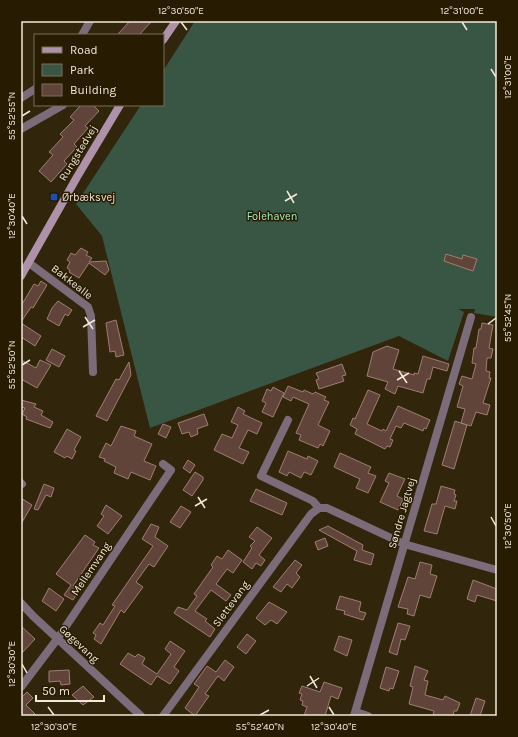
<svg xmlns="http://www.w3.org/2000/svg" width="518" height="737" viewBox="0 0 518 737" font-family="Karla,sans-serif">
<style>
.green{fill:#395645}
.building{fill:#614439;stroke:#9e7e72}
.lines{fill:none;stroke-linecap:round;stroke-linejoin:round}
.minor{stroke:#7c6b79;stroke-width:8}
.tertiary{stroke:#7c6b79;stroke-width:8}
.secondary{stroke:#ad92a9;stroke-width:8}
.ticks{fill:none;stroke:#f1eada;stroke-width:1.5}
.transit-dot{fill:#1a4fb4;stroke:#271b02;stroke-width:1.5}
.labels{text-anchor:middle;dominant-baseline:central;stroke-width:3;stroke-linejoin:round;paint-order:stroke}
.street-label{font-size:11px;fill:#f1eada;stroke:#271b02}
.poi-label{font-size:11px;fill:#f1eada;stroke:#271b02;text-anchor:start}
.park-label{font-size:11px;fill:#a5efc3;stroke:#271b02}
.neatline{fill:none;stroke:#f1eada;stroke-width:1.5}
.ticks-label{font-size:10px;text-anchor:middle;fill:#f1eada}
</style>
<rect width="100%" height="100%" fill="#31250b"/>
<path class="green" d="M195,21H497V317L474,313L475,309H458L464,312L448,361L399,336L150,428L102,236L76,204L141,105H163V71Z"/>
<path class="building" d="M130,21H152L139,35H117Z
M81,105H93L99,111L85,126L88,128L74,144L77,147L64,161L67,164L51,182L39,171L53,155L49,152L63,137L60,134L74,120L70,117Z
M81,248L88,252L86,255L92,258L89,262L106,261L109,270L105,275L89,263L79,278L69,272L70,270L67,268L70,262L67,260L71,253L75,255Z
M446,254L462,259L463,255L477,259L473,271L444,261Z
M41,281L47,285L33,308L31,307L21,322V306L34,284L38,286Z
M58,301L72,310L68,316L65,314L59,326L47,319L52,308Z
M116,320L124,355L116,357L115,351L110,352L106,323Z
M21,323L41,336L35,346L21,337Z
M482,323L493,325L489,348L493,349L491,358H487L486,371L490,372L489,378H491L483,403L490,405L487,415L476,412L471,426L467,425L454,469L442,465L455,421L467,425L461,423L465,409L457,407L463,386L459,384L462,376L472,379L476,364L472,363L474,348H476L479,329H481Z
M387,346L399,350L393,369L414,375V373L418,374L423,356L449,364L447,371L433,367L430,379H427L423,393L398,386L395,394L385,389L388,382L367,376L373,352Z
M52,349L65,356L59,367L46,360Z
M21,360L36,368L40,360L51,365L37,388L21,379Z
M129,362L131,375L107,421L96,416L116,379L119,380Z
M342,364L346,375L342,376L344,381L319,389L316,380L319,379L316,373Z
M288,386L303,392L304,390L313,394L315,392L326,397L324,400L329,402L318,425L330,431L323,446L320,444L318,448L299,440L301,435L296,433L309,404L293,397L291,401L283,397Z
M273,387L284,393L273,417L262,412L266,403L262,401L267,389L271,391Z
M368,390L380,395L367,424L382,431L383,429L386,431L398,406L430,420L426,429L424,428L423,431L404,423L401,428L396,426L390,439L393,440L390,447L387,446L385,449L355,434L357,429L350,425L353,418L355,419Z
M21,400L36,404L34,407L43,411L41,415L53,422L50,428L26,419L27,417L22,414L25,408L21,407Z
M238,407L245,411L243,414L262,423L257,434L248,430L239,448L249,452L243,464L214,450L222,434L232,438L238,425L231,422Z
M204,414L208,425L197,429L198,434L191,437L189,432L182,434L178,423Z
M163,424L171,427L166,438L158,434Z
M121,426L136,431L134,436L152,444L144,461L156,466L150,480L131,472L128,479L114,473L116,467L104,461L105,459L99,457L106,443L111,446Z
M67,429L81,437L74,450L76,451L72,459L67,456L65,458L54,452Z
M288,451L307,459L308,456L318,461L311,475L304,472L301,478L289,472L287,476L279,472Z
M340,453L371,467L368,473L376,476L368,493L356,488L360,479L334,467Z
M188,460L195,465L190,473L183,468Z
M195,472L203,477V480L192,496L183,490Z
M389,473L405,479L397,496L403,499L398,510L380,502L389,483L385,481Z
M44,484L54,488L51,497L46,495L38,510L34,509Z
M441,486L455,490L454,494L456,495L454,501H457L455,509L445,506L437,534L424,531L432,504H436Z
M256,489L287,503L282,515L250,501Z
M21,498L32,505L21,524Z
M106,505L122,516L108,534L97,526L104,516L101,514Z
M181,506L191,512L180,528L170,522Z
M151,524L159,527L155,537L168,546L154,567L149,564L136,582L143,587L124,613L121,610L101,644L94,639L96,635L93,633L100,623L103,625L115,606L112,605L153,546L142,539Z
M328,526L363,545L362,550L374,554L371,565L354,560L357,551L319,530Z
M257,527L272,538L259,555L265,560L261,566L256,563L252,569L243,562L252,548L250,546L255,541L249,537Z
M85,535L95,542L93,545L99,548L73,586L79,590L73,600L64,595L71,585L56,574Z
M325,538L328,546L318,550L315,542Z
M228,550L242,560L233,573L227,569L216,584L231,595L226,601L211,590L195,611L207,619L205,621L215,629L210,637L174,613L178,607L187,610L197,596L194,594L213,567L211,565L217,556L222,559Z
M295,560L302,565L296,573L300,577L292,588L287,584L281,592L273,587Z
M420,562L432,565L430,574L437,576L430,598L420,595L414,616L407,614L408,609L398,607L408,577L415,579Z
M473,580L497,589V601L477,595L475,602L467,599Z
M49,588L64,599L56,611L42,601Z
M340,596L361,602L359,611L366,613L363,620L344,614L345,611L336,609Z
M269,602L287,612L277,624L271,620L265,625L256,618Z
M398,623L410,626L405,640L401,639L397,655L389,652Z
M21,626L35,639L21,654Z
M247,634L256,641L246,654L237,647Z
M339,636L352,640L347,656L334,650Z
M170,641L185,651L174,667L179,671L170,684L157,676L151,685L120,664L128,653L135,657L138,654L145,658L142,664L157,674L171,654L165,649Z
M225,660L234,667L224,681L218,676L205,694L209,696L195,716L185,708L199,687L194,684L207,666L216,672Z
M415,666L428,671L424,680L428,681L425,695L443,700L445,696L460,703L457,711H454L453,716H433L434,711L409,704L413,687L410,686Z
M386,667L399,671L393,689L390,688L389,691L380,688Z
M69,670L70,684L61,685L60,681L49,682V671Z
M324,682L342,688L338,699L331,696L325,716H304L307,707L302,705L303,701L300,700L302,694L299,693L302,686L320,692Z
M83,686L94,697L83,705L72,695Z
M27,692L33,698L26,705L37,716H21V698Z
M476,698L485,701L480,716H470Z"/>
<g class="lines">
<path class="minor" d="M82,35L90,21
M21,129L63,105
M29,263L88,307L91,316L93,372
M288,420L261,476L313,501L319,508
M21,483L22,484
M21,603L33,616L141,716
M21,687L58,638L171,470L163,464
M356,712L368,716
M163,716L311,514L319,508H327L404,544L497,570
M354,716L471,317"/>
<path class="tertiary" d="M21,98L35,89"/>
<path class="secondary" d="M163,40L176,21
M21,276L77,177L120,105"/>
</g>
<path class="ticks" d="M181,22L187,30M462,22L467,30M491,69L496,77M22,116L30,111M287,191L294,203M285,201L297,194M22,216L27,224M85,317L93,329M488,324L496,318M83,327L95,320M22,365L30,360M399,371L407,383M397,380L409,373M198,497L205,508M195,506L207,499M491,517L496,526M22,664L27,673M310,676L317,688M307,686L319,678M48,707L54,715M329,707L334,715M260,715L269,710"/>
<rect class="transit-dot" x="50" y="193" width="8" height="8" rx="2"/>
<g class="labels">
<g class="street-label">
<text transform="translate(78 153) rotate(-59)">Rungstedvej</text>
<text transform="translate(72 282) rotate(38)">Bakkealle</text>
<text transform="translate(402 513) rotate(-74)">Søndre Jagtvej</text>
<text transform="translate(91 569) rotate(-56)">Mellemvang</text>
<text transform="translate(231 604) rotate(-54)">Slettevang</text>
<text transform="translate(79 644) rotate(43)">Gøgevang</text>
</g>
<g class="poi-label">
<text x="62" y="197">Ørbæksvej</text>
</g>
<g class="park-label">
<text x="272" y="216">Folehaven</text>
</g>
</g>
<rect width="518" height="737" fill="none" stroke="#271b02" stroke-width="44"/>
<rect x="34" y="34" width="130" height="72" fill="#271b02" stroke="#786e58"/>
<rect x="42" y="47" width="20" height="6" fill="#ad92a9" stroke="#786e58"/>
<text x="70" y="54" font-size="12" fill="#f1eada">Road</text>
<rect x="42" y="64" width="20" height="12" fill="#395645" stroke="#786e58"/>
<text x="70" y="74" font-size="12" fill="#f1eada">Park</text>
<rect x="42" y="84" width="20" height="12" fill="#614439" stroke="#786e58"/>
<text x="70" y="94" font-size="12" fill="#f1eada">Building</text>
<path d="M36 695v6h68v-6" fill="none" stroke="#f1eada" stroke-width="2"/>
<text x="42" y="695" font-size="12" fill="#f1eada" stroke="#271b02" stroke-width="3" paint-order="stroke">50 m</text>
<rect x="22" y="22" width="474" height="693" class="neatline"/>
<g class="ticks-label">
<text x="181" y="14">12°30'50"E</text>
<text x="462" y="14">12°31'00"E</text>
<text transform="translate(507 77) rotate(-90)" y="4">12°31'00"E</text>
<text transform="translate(11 116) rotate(-90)" y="4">55°52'55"N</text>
<text transform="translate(11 216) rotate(-90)" y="4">12°30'40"E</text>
<text transform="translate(507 318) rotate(-90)" y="4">55°52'45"N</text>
<text transform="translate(11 365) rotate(-90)" y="4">55°52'50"N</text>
<text transform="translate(507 526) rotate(-90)" y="4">12°30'50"E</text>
<text transform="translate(11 664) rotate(-90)" y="4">12°30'30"E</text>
<text x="54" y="730">12°30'30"E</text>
<text x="260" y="730">55°52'40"N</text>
<text x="334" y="730">12°30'40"E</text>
</g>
</svg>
